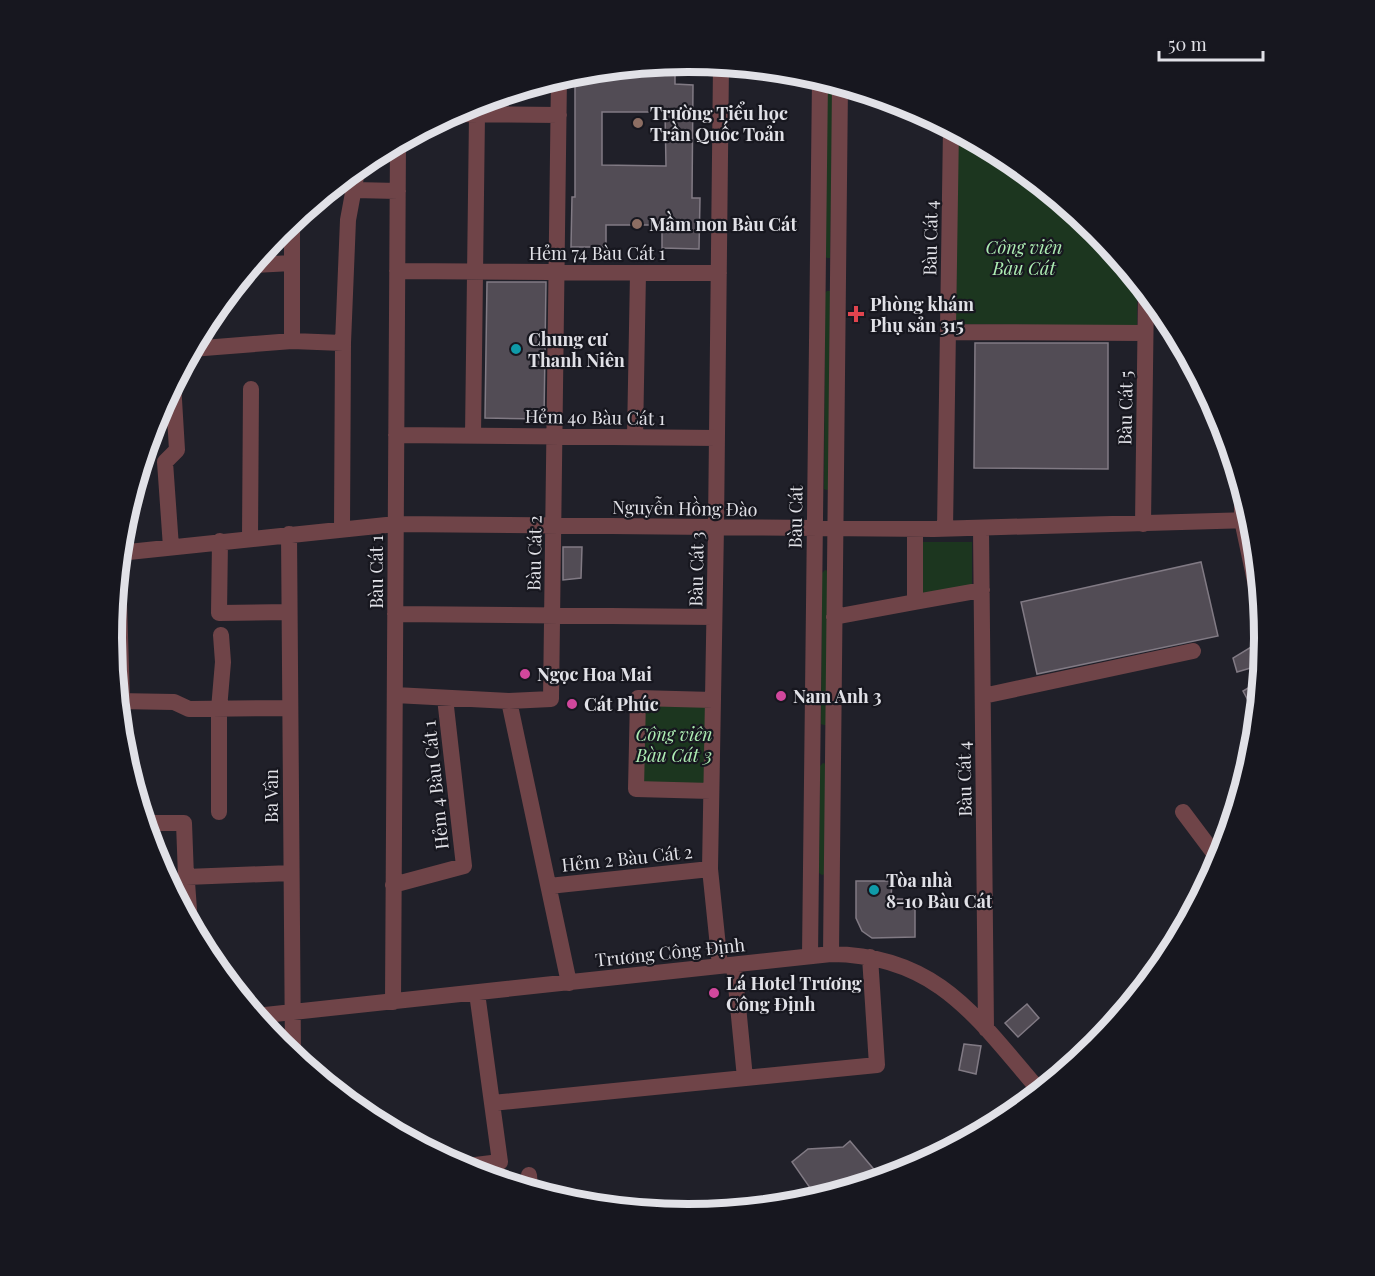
<svg xmlns="http://www.w3.org/2000/svg" width="1375" height="1276" viewBox="0 0 1375 1276" font-family="'Playfair Display',serif">
<style>
.green{fill:#1c361f}
.water{fill:#516b94}
.building{fill:#524c55;stroke:#817a84;stroke-width:1.5;fill-rule:evenodd}
.lines{fill:none;stroke-linecap:round;stroke-linejoin:round}
.minor{stroke:#6f4448;stroke-width:16}
.major{stroke:#bd646e;stroke-width:18}
.education-dot{fill:#8d6e63;stroke:#17171f;stroke-width:2}
.health-dot{fill:#e0444e;stroke:#17171f;stroke-width:2}
.culture-dot{fill:#0f9aa8;stroke:#17171f;stroke-width:2}
.hotel-dot{fill:#d1479c;stroke:#17171f;stroke-width:2}
.labels{text-anchor:middle;dominant-baseline:central;stroke-width:4.5;stroke-linejoin:round;paint-order:stroke}
.poi-label{font-size:18px;font-weight:bold;fill:#e1e1e7;stroke:#17171f;text-anchor:start}
.street-label{font-size:18px;fill:#e1e1e7;stroke:#17171f}
.park-label{font-size:18px;font-style:italic;fill:#adedb3;stroke:#17171f}
.rim{fill:none;stroke:#e1e1e7;stroke-width:8}
</style>
<rect width="100%" height="100%" fill="#202029"/>
<path class="green" d="M826,81L833,82L830,258H827L825,256Z
M957,132L1008,159L1095,231L1137,282V326L956,324Z
M827,291H830L829,489L827,490L824,489L825,293Z
M923,542H972V586L923,595Z
M825,570L828,571L826,725H824L821,724L822,573Z
M642,701L707,703L706,787L640,785Z
M823,763L826,764L825,874L822,875L819,873L820,766Z"/>
<path class="water" d="M162,843L164,866H159L150,843Z"/>
<path class="building" d="M675,64V84L693,85L692,198H700L699,249L662,248V225H606V247H571L572,197H575V82L590,83V71ZM602,112H665L666,166L602,165Z
M487,282H546L544,419L485,418Z
M975,343H1108V469L974,468Z
M563,547H582L581,578L563,580Z
M1201,562L1218,636L1037,674L1021,602Z
M1256,644L1262,655L1261,665L1237,672L1233,658Z
M1260,681L1259,692L1256,715L1243,691Z
M856,881H892L891,899H915V937L872,938L862,931L856,918Z
M1027,1004L1039,1018L1018,1037L1005,1023Z
M964,1044L981,1046L976,1074L959,1070Z
M850,1141L877,1173L872,1177L875,1181L817,1198L792,1162L808,1149L843,1147Z"/>
<g class="lines">
<path class="minor" d="M559,77L551,699L509,701L569,983
M451,114L559,115
M354,190L398,191
M252,265L292,263
M397,271L719,273
M948,332L1145,333
M292,341V220
M191,349L292,341L343,343
M396,435L717,438
M473,436L477,114
M635,437L638,273
M1242,490V520L1262,614
M1143,524L1146,292
M122,528L125,552
M342,529L343,343L348,220L358,166
M915,529V602L982,590
M945,529L951,128
M981,529L986,1029
M289,534L293,1057
M250,538L251,389
M220,541L219,613L289,612
M171,547L165,462L177,450L173,383
M119,553L396,524L934,529L1251,520
M118,570L122,701V747
M395,614L714,617
M834,617L915,602
M395,695L509,701
M983,696L1193,651
M117,701L174,702L189,709L290,708
M711,791L636,789L638,698L713,700
M219,812V709L223,662L221,635
M1183,812L1219,860
M144,823H184L186,877L291,873
M168,883L187,882L190,924
M393,885L464,866L445,698
M549,886L710,869
M831,954L840,85
M810,956L820,79
M734,965L745,1078
M720,966L710,869L716,527L721,65
M393,1002L398,142
M256,1016L831,954C937,955 976,1017 1039,1090
M492,1103L877,1065L870,957
M459,1167L500,1162L477,993
M529,1175L530,1190"/>
<path class="major" d="M1005,1119L1101,1039"/>
</g>
<g class="education-dot">
<circle cx="638" cy="123" r="6"/>
<circle cx="637" cy="224" r="6"/>
</g>
<path class="health-dot" d="M853 305h6v6h6v6h-6v6h-6v-6h-6v-6h6z"/>
<g class="culture-dot">
<circle cx="516" cy="349" r="6"/>
<circle cx="874" cy="890" r="6"/>
</g>
<g class="hotel-dot">
<circle cx="525" cy="674" r="6"/>
<circle cx="781" cy="696" r="6"/>
<circle cx="572" cy="704" r="6"/>
<circle cx="714" cy="993" r="6"/>
</g>
<g class="labels">
<g class="poi-label">
<text x="650" y="113">Trường Tiểu học<tspan x="650" dy="21">Trần Quốc Toản</tspan></text>
<text x="649" y="224">Mầm non Bàu Cát</text>
<text x="870" y="304">Phòng khám<tspan x="870" dy="21">Phụ sản 315</tspan></text>
<text x="528" y="339">Chung cư<tspan x="528" dy="21">Thanh Niên</tspan></text>
<text x="537" y="674">Ngọc Hoa Mai</text>
<text x="793" y="696">Nam Anh 3</text>
<text x="584" y="704">Cát Phúc</text>
<text x="886" y="880">Tòa nhà<tspan x="886" dy="21">8-10 Bàu Cát</tspan></text>
<text x="726" y="983">Lá Hotel Trương<tspan x="726" dy="21">Công Định</tspan></text>
</g>
<g class="street-label">
<text transform="translate(930 238) rotate(-89)">Bàu Cát 4</text>
<text x="597" y="253">Hẻm 74 Bàu Cát 1</text>
<text transform="translate(1125 408) rotate(-89)">Bàu Cát 5</text>
<text transform="translate(595 417) rotate(1)">Hẻm 40 Bàu Cát 1</text>
<text transform="translate(685 508) rotate(1)">Nguyễn Hồng Đào</text>
<text transform="translate(795 517) rotate(-89)">Bàu Cát</text>
<text transform="translate(534 553) rotate(-89)">Bàu Cát 2</text>
<text transform="translate(696 569) rotate(-89)">Bàu Cát 3</text>
<text transform="translate(376 572) rotate(-90)">Bàu Cát 1</text>
<text transform="translate(964 779) rotate(-91)">Bàu Cát 4</text>
<text transform="translate(435 785) rotate(-96)">Hẻm 4 Bàu Cát 1</text>
<text transform="translate(271 796) rotate(-90)">Ba Vân</text>
<text transform="translate(627 858) rotate(-6)">Hẻm 2 Bàu Cát 2</text>
<text transform="translate(670 952) rotate(-6)">Trương Công Định</text>
</g>
<g class="park-label">
<text x="1024" y="247">Công viên<tspan x="1024" dy="21">Bàu Cát</tspan></text>
<text x="674" y="734">Công viên<tspan x="674" dy="21">Bàu Cát 3</tspan></text>
</g>
</g>
<path d="M0 0H1375V1276H0ZM122 638a566 566 0 1 1 1132 0a566 566 0 1 1-1132 0Z" fill="#17171f" fill-rule="evenodd"/>
<path class="rim" d="M122 638a566 566 0 1 1 1132 0a566 566 0 1 1-1132 0Z"/>
<path d="M1159 51v9h104v-9" fill="none" stroke="#e1e1e7" stroke-width="3"/>
<text x="1168" y="51" font-size="18" fill="#e1e1e7" stroke="#17171f" stroke-width="4.5" paint-order="stroke">50 m</text>
</svg>
